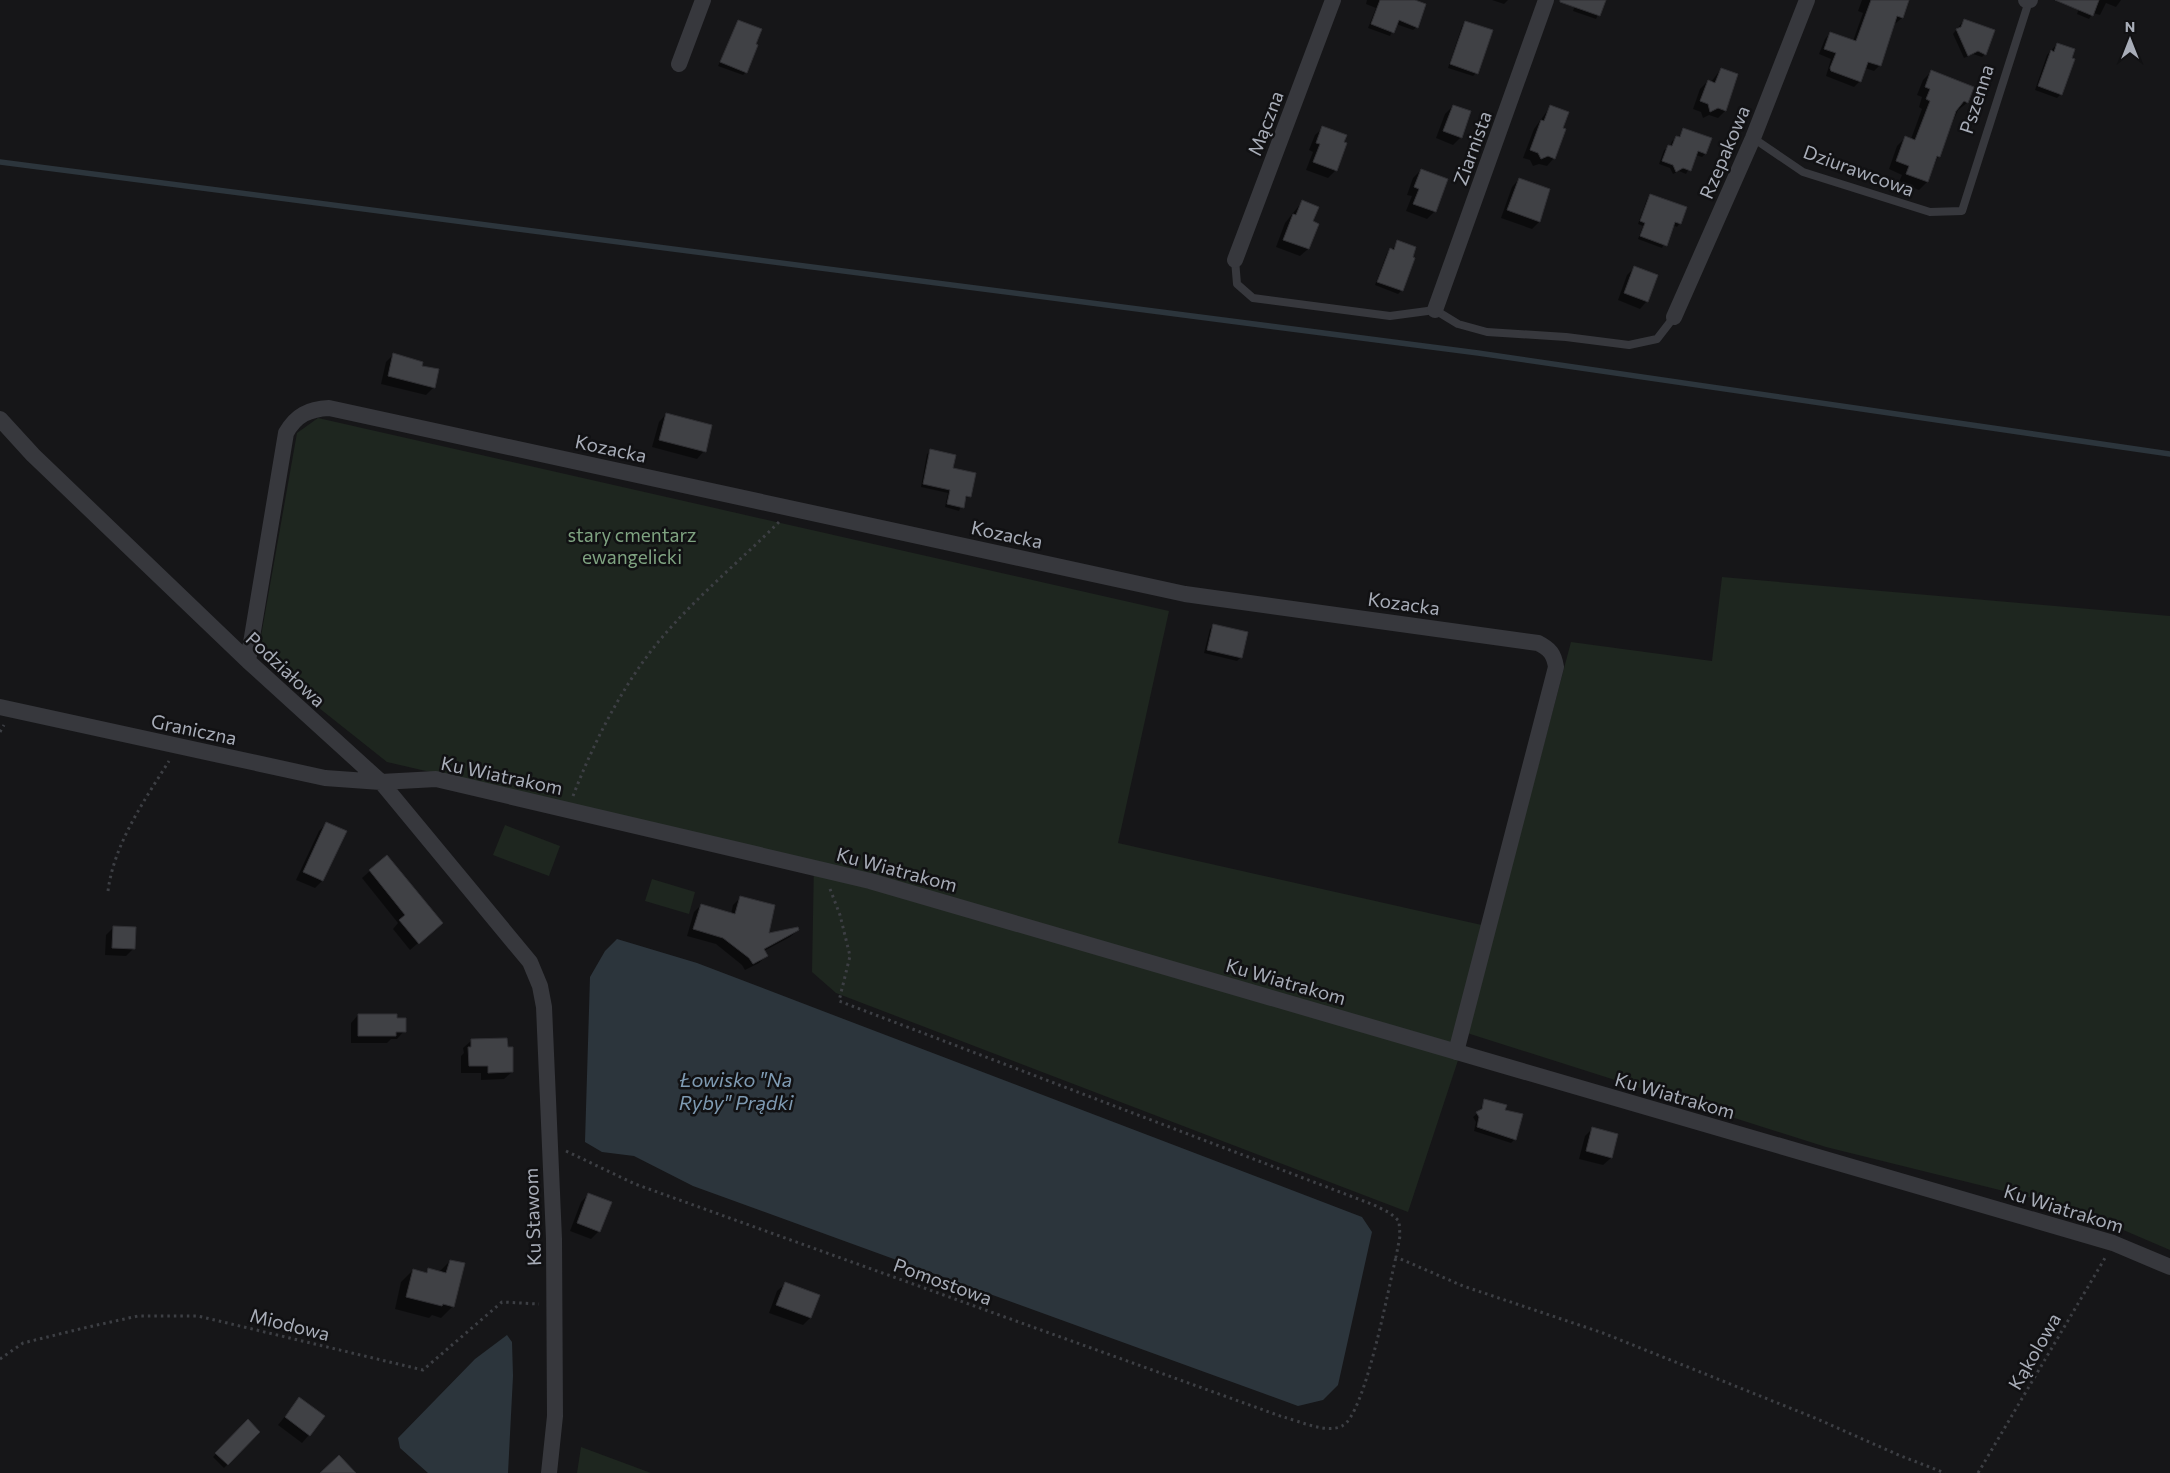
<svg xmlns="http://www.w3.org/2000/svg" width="2170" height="1473" viewBox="0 0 2170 1473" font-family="Commissioner,sans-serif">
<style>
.green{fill:#1e261f}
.water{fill:#2c353c}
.shadow{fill:#0007}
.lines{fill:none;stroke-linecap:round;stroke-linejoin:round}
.stream{stroke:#2c353c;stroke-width:5.5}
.building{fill:#404145;stroke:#303034}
.path{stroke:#3d3f44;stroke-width:3;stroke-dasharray:2.5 4;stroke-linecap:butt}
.service{stroke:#37383d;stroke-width:8}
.minor{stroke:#37383d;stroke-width:16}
.labels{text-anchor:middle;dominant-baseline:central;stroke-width:5;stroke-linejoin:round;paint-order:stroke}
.street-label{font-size:19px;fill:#a8adb8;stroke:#111113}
.park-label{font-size:19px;fill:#7fa381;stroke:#111113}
.water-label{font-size:20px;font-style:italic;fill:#7f9bb3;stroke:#111113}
</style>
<rect width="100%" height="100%" fill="#161618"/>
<path class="green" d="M318,418L1169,611L1118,843L1495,928L1571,642L1712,661L1722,577L2170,616V1250L2072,1208L1826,1147L1467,1033L1408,1212L836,993L812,972L814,861L387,762L309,700L258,653L297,433Z
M505,825L560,846L549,876L493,855Z
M652,879L695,892L689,914L645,901Z
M581,1447L651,1473H577Z"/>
<path class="water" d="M617,939L697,963L1362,1217L1372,1232L1338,1385L1323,1400L1298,1406L693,1186L634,1156L602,1152L585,1142L590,977L605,951Z
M507,1335L512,1342L513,1376L508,1473H428L400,1448L398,1438L475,1359Z"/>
<path class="shadow" d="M1367,0H1411L1417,27L1413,30L1396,24L1390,36L1368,28L1376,8L1366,4Z
M1492,0H1508L1504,4Z
M1577,0H1605L1596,19L1573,11Z
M1862,0H1908L1902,18L1896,23L1893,22L1880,65L1874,71L1865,68L1860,81L1854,87L1826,76L1831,59L1819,54L1825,39L1830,33L1853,41L1863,13L1858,11Z
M2082,0H2121L2116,7L2106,3L2100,15L2093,13L2089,19L2077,14Z
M1964,20L1985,54L1982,57L1973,54L1964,58L1953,34Z
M739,22L746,72L743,75L718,66Z
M1466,22L1476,73L1473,76L1448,68L1462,26Z
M2057,44L2061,94L2057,98L2035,90L2047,55Z
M1721,69L1725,111L1718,118L1709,115L1703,118L1701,112L1693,109L1700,89L1708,81L1711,82Z
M1931,72L1973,87L1967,103L1958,110L1927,182L1919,190L1899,182L1902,175L1889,169L1897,146L1905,138L1911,139L1922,109L1919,107L1922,97L1917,95L1923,80Z
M1453,106L1461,137L1453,145L1436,138L1445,114Z
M1550,107L1567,113L1554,158L1547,166L1539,164L1533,166L1530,160L1523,158L1534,129Z
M1323,128L1336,170L1328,178L1306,170L1313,152L1309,150L1315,135Z
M1684,129L1705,154L1702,157L1696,155L1686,174L1679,171L1673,174L1670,168L1659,164L1664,150L1670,147L1672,141L1678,138Z
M1421,170L1435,211L1427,219L1406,211L1412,196L1407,195L1413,178Z
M1519,179L1539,222L1532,229L1501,218L1512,187Z
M1651,195L1680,223L1677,227L1673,225L1662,248L1638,239L1643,226L1638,224L1647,199Z
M1302,202L1312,222L1317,224L1308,249L1300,256L1276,247L1285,223Z
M1398,241L1414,258L1401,291L1398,294L1375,285L1387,253L1392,250Z
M1634,268L1647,301L1640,309L1618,300L1627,275Z
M394,354L434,387L426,395L381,384L386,362Z
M666,414L704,451L697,459L652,447L659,422Z
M931,451L951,469L970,496L964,499L959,511L945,507L948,493L921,487L927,454Z
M1214,625L1241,657L1237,661L1204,653L1210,629Z
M326,824L322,881L315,888L296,880L319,831Z
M370,871L441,923L410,950L393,929L398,923L362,878Z
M740,898L767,934L798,930L790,937L764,951L766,956L759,963L745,970L742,965L716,944L687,936L694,912L701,905L731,914L733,905Z
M114,927L134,948L126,956L105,955L106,935Z
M358,1015L395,1019L404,1031L397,1039H391L387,1043H351V1023Z
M471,1041L512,1072L504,1079L481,1080V1073H461V1056L464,1053L463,1048Z
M1485,1100L1504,1110L1515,1139L1511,1143L1474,1131L1476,1122L1473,1117L1479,1112Z
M1592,1129L1611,1158L1603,1165L1579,1159L1585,1136Z
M589,1194L599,1231L591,1239L570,1231L581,1202Z
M450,1261L453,1306L441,1318L432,1315L429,1318L395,1309L401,1282L413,1270L425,1273L429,1270L439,1272Z
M785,1284L810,1318L803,1325L769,1313L777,1291Z
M299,1399L309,1435L302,1443L278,1425Z
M248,1421L259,1432L224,1468L213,1457Z"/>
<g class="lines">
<path class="stream" d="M0,162L1478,353L2170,454"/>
</g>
<path class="building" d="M1380,0H1415L1426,4L1418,28L1399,20L1394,33L1371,24Z
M1560,0H1606L1600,16L1560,2Z
M1871,0H1909L1903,18L1897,16L1881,66L1868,62L1861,82L1831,71L1830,68L1836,53L1824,49L1830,32L1856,41Z
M2055,0H2099L2093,16Z
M1964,19L1995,30L1986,55L1978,51L1968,56L1956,29L1961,27Z
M738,20L762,29L756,44L758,45L747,73L720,62Z
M1465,21L1493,30L1478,74L1450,64Z
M2057,43L2075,49L2072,58L2075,59L2062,95L2038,86L2051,50L2054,52Z
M1721,68L1738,74L1726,111L1718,108L1710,112L1708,104L1700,101L1708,80L1715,83Z
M1931,70L1974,87L1968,103L1964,101L1956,111L1940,157L1937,156L1928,182L1906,174L1909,166L1896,161L1905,136L1915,140L1930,101L1926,99L1930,89L1925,87Z
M1453,105L1471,111L1462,138L1443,131Z
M1550,105L1569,112L1563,128L1566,129L1555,159L1548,156L1541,159L1538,153L1530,150L1541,120L1544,121Z
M1322,126L1347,135L1344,142L1347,143L1337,171L1313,162L1320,144L1316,143Z
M1683,128L1712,138L1706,154L1698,151L1691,171L1683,168L1676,172L1673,165L1662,161L1668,145L1672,146L1676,136L1680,137Z
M1421,169L1448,179L1436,212L1413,204L1419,189L1414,187Z
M1519,178L1550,189L1540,222L1507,210Z
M1650,194L1687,207L1681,224L1675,222L1667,246L1640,236L1645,223L1640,221Z
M1302,200L1319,207L1313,221L1319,224L1309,249L1283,240L1293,214L1296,215Z
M1397,240L1416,247L1413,257L1415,258L1403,291L1377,282L1390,248L1394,250Z
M1634,266L1658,275L1648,302L1624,293Z
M393,353L423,362L422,366L439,369L435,388L388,376Z
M666,413L712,425L706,452L659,440Z
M930,449L956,455L953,468L976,473L971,497L966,496L964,508L947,504L950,490L923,484Z
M1213,624L1248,632L1242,658L1207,650Z
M326,822L347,831L323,881L303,872Z
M387,855L443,923L419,944L399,920L405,915L369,870Z
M740,896L775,905L769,933L798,927L799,930L764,949L768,956L753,964L749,958L723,938L693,929L701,904L735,914Z
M113,926L136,927L135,949L112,948Z
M358,1014H397V1018H406V1032H396V1036H358Z
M507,1038L508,1047H513V1072L488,1073V1066H469L468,1047H471V1039Z
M1484,1099L1507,1105L1505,1110L1523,1114L1516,1140L1477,1127L1479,1117L1476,1112L1482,1109Z
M1592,1127L1618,1134L1612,1158L1586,1151Z
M588,1193L612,1202L600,1232L577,1223Z
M450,1260L465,1263L454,1307L443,1304L442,1306L406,1297L413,1269L427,1273L428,1268L446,1273Z
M785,1282L820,1295L811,1318L776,1305Z
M299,1397L325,1416L310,1436L285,1417Z
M248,1419L260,1432L228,1465L215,1453Z
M339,1455L356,1473H320Z"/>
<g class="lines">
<path class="path" d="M0,732L4,725
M573,796C592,747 616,698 648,655C683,608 737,564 779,522
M830,889L840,915L850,956L839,1001L1374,1205L1390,1213L1399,1221L1400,1236L1396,1257L1463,1286L1603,1333L1815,1418L1901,1456L1945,1473
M108,891C114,844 144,801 169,761
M566,1151L635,1184L1283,1417C1300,1421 1326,1434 1342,1426C1365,1416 1389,1285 1396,1257
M0,1359L23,1343L88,1327L138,1316H198L423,1370L502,1302L539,1304
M1978,1473L2105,1258"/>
<path class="service" d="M1753,138L1803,172L1930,212L1962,211L2029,1
M1235,260L1237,284L1253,298L1390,316L1435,310L1458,324L1487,332L1566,337L1629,345L1657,339L1674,317"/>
<path class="minor" d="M2026,0H2030
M679,64L703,0
M1235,260L1333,0
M1435,310L1546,0
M1674,317L1753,138L1807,0
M0,419L33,455L248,661L381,782L530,962L540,986L544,1007L554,1239L555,1416L549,1473
M248,661L286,433C296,415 309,409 329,408L1185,594L1538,643C1550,649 1554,654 1556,667L1456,1052
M0,707L325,778L381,782L436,779L870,881L2113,1243L2170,1267"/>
</g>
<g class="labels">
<g class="street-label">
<text transform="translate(1976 99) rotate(-72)">Pszenna</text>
<text transform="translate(1265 123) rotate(-69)">Mączna</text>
<text transform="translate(1472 148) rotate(-70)">Ziarnista</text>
<text transform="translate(1724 152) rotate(-67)">Rzepakowa</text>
<text transform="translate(1859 170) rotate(20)">Dziurawcowa</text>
<text transform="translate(611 448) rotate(12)">Kozacka</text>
<text transform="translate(1007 534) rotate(12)">Kozacka</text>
<text transform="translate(1404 603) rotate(8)">Kozacka</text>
<text transform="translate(286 669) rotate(43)">Podziałowa</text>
<text transform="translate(194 729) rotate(12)">Graniczna</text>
<text transform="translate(502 775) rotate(12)">Ku Wiatrakom</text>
<text transform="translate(897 869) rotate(15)">Ku Wiatrakom</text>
<text transform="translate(1286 981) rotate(16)">Ku Wiatrakom</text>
<text transform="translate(1675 1095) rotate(16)">Ku Wiatrakom</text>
<text transform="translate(2064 1208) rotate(17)">Ku Wiatrakom</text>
<text transform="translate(532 1217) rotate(-92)">Ku Stawom</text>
<text transform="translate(943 1281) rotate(20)">Pomostowa</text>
<text transform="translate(290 1324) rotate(14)">Miodowa</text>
<text transform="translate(2034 1351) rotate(-60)">Kąkolowa</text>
</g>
<g class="park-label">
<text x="632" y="534">stary cmentarz<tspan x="632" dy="22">ewangelicki</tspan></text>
</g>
<g class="water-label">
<text x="736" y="1079">Łowisko "Na<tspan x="736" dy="23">Ryby" Prądki</tspan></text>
</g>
</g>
<g transform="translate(2130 40)" stroke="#111113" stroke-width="4" paint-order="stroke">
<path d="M0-4L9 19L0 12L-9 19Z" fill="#a8adb8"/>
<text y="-8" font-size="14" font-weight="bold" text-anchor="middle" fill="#a8adb8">N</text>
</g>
</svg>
